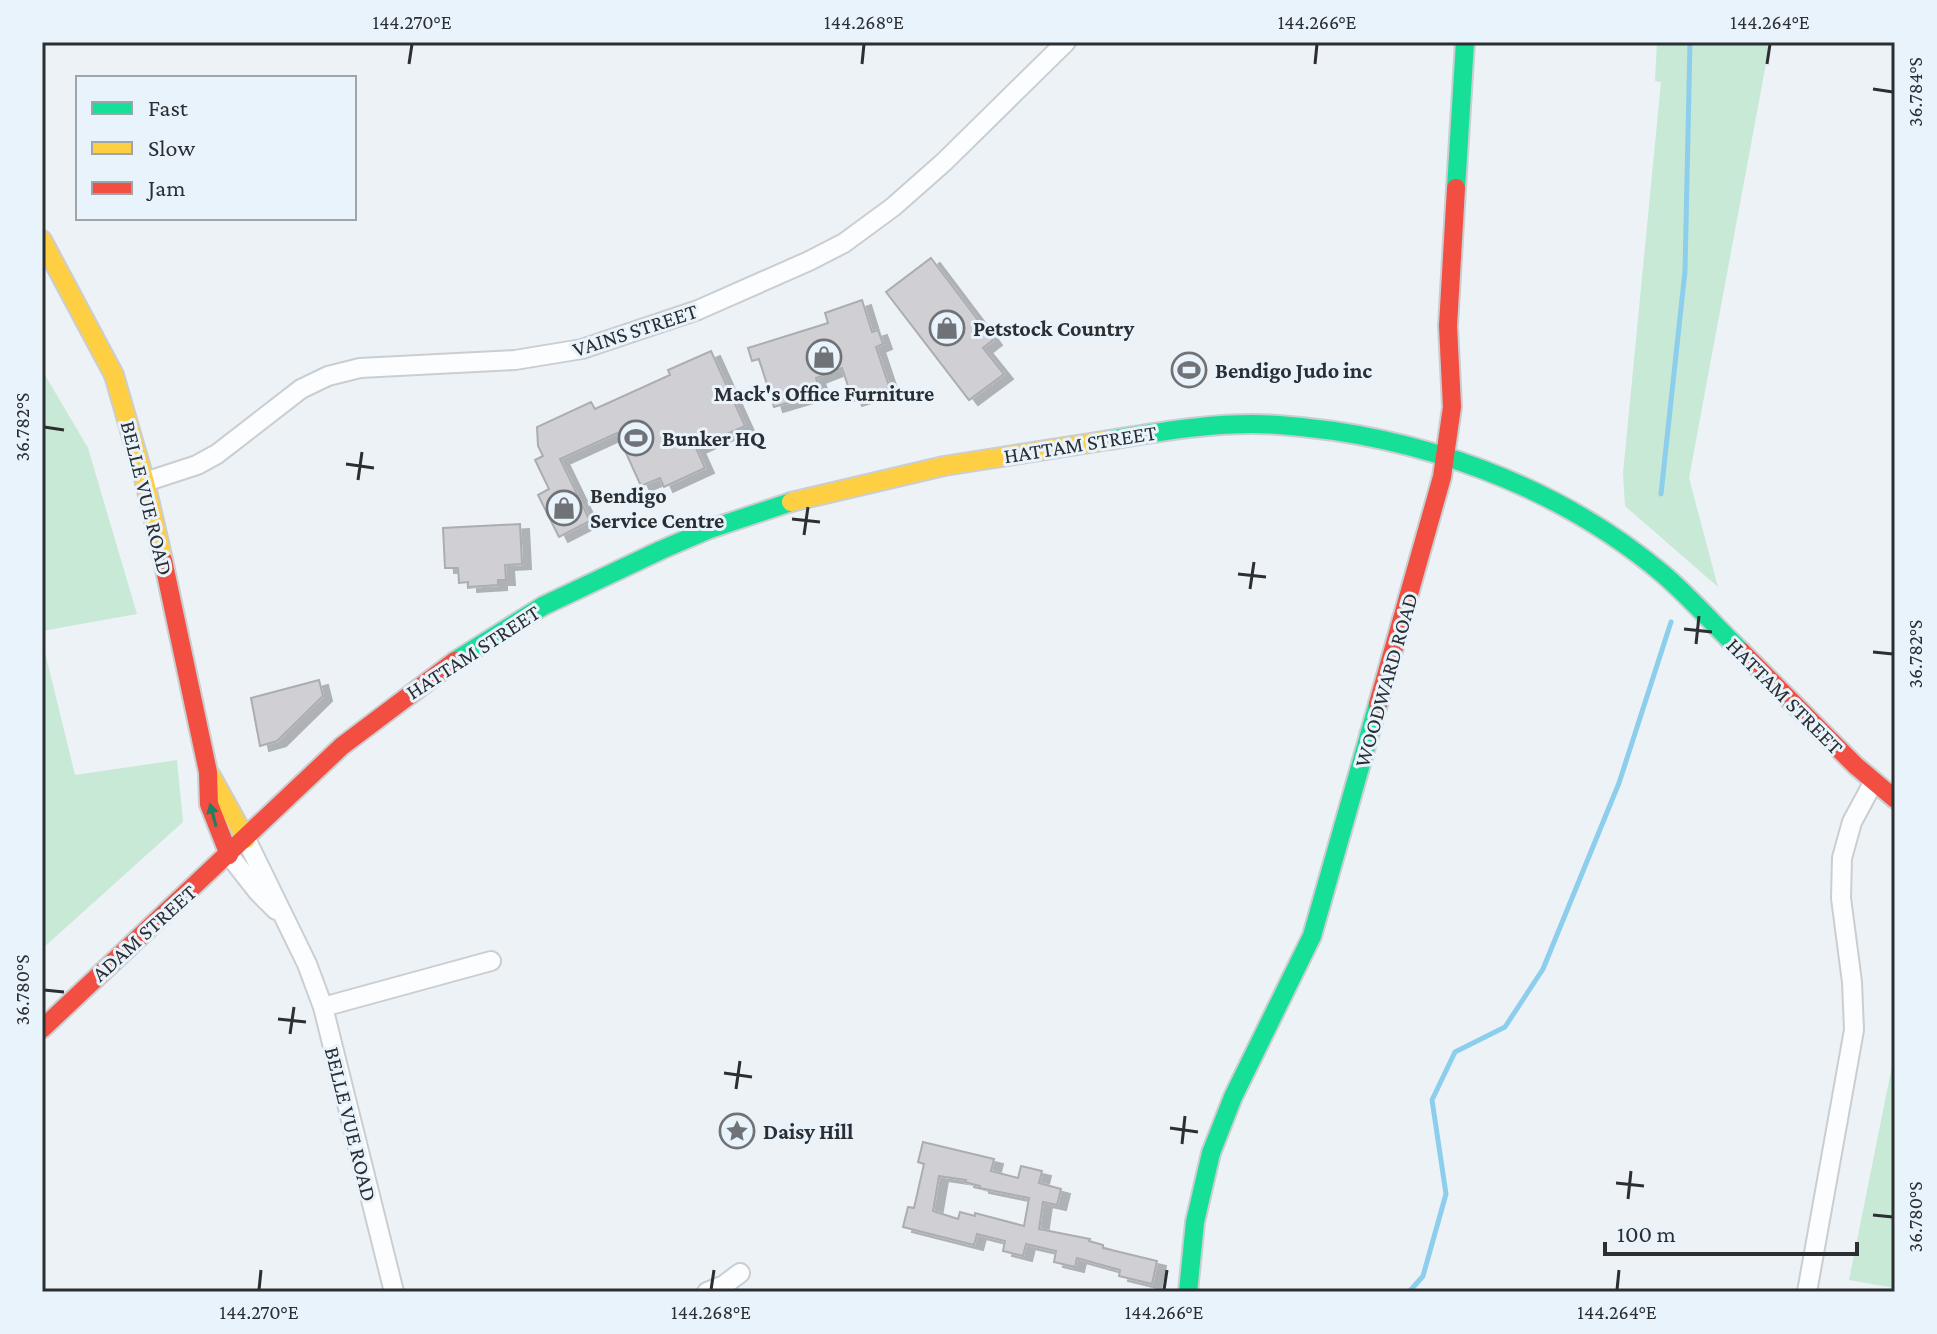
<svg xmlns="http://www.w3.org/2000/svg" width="1937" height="1334" viewBox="0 0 1937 1334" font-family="'Crimson Pro',serif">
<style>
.green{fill:#c8e9d5}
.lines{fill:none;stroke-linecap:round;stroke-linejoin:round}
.stream{stroke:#8cceec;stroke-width:5}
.building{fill:#d0d0d4;stroke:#acadb0;stroke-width:2;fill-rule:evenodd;filter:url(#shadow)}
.street-casing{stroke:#caced1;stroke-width:22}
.fast-casing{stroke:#caced1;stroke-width:22}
.slow-casing{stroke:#caced1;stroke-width:22}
.jam-casing{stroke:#caced1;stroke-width:22}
.street{stroke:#fcfdfe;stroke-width:18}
.fast{stroke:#16e098;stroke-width:18}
.slow{stroke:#ffcf43;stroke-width:18}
.jam{stroke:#f24e42;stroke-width:18}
.oneway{fill:#227f60}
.ticks{fill:none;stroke:#2b2f32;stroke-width:3}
.labels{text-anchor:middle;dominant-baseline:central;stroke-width:6;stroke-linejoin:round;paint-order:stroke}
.poi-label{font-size:22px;font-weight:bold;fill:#2b2f32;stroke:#e9f3fb;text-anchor:start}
.street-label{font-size:22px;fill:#2b2f32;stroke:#e9f3fb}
.neatline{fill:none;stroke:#2b2f32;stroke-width:3}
.ticks-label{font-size:20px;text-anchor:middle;fill:#2b2f32}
</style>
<defs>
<filter id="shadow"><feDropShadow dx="9" dy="5" stdDeviation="0" flood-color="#0004"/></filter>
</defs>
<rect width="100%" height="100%" fill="#edf2f7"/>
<path class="green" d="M1657,42H1770L1689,478L1718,587L1625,506L1623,473L1661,82L1655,81Z
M42,370L88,448L137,614L42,631Z
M42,640L75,775L177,760L183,822L42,949Z
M1895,1051V1288L1849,1280Z"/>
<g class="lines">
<path class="stream" d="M1661,494L1685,271L1690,42
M1409,1292L1423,1276L1446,1194L1432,1100L1455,1052L1505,1027L1543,969L1619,783L1671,622"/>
</g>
<path class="building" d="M931,258L993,340L983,348L1004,374L969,400L886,292Z
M862,300L872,332L878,330L883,344L876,347L890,389L853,401L842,368L816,378L821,393L774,407L759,359L752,361L748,348L828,323L825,313Z
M711,351L745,426L696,448L705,468L664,487L660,478L641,486L617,433L560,459L590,521L559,537L538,495L549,489L535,460L543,456L538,446L537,427L591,402L595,409L670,375L668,370Z
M520,524L522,564L505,565L506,580H498V585L468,587V582L459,583L458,568H445L443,528Z
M319,680L323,696L277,741L260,746L251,698Z
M923,1142L994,1159L991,1171L1018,1178L1021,1166L1042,1171L1039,1183L1061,1189L1057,1205L1043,1202L1039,1229L1090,1239L1089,1241L1103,1245V1248L1157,1261L1152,1284L1119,1276L1120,1270L1077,1258L1075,1267L1054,1262L1056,1251L1026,1244L1023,1256L1003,1251L1005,1241L977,1234L974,1245L903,1227L908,1207L914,1208L924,1164L918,1162ZM939,1176L966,1180L965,1182L980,1186V1188L1029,1198L1024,1226L975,1213V1216L960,1212L958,1219L933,1211Z"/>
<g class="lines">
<g class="street-casing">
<path id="street" d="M145,482L197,465L217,454L301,389L328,376L360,368L515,360L582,349L698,310L809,261L844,243L893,207L944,162L1066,42
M246,839L307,964L323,1007L394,1292
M229,855L258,892L276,910
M323,1007L491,961
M707,1292L724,1285L740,1273
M1807,1292L1854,1030L1852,982L1841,898L1842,858L1852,822L1873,783"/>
</g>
<g class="fast-casing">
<path id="fast" d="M1456,188L1465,42
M1109,440C1164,431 1223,421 1279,425C1417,435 1556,484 1663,574C1691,598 1715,626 1741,651
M455,661L543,606L661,550L710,529L791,502
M1188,1292L1195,1222L1211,1153L1233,1097L1312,936L1378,704"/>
</g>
<g class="slow-casing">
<path id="slow" d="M42,240L114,375L145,482L163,560
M791,502L944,466L1109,440
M211,776L246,839"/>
</g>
<g class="jam-casing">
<path id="jam" d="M163,560L208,772L209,804L229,855
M1741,651L1856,766L1895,799
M1378,704L1442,477L1452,407L1448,326L1456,188
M42,1029L342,746L455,661"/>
</g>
<use href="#street" class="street"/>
<use href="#fast" class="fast"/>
<use href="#slow" class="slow"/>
<use href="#jam" class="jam"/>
</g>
<defs><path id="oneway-solid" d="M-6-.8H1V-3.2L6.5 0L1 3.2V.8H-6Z" transform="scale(2)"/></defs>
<use class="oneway" href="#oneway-solid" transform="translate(213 815) rotate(-105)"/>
<path class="ticks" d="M409,64L412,44M862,64L864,44M1315,64L1317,44M1767,64L1770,44M1873,89L1893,92M44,427L64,430M346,464L374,468M358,480L362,452M792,519L820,522M804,535L808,507M1238,574L1266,577M1250,589L1254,562M1684,629L1712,632M1696,644L1699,616M1873,652L1893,654M44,990L64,992M278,1019L306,1022M290,1034L294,1007M724,1073L752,1077M736,1089L740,1061M1170,1128L1198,1132M1182,1144L1185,1116M1616,1183L1644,1186M1628,1199L1631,1171M1873,1215L1893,1217M259,1290L261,1270M711,1290L714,1270M1164,1290L1167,1270M1617,1290L1619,1270"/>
<defs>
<g id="shop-ring" transform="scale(1.8)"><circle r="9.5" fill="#e9f3fb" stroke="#6f7377" stroke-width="1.5"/><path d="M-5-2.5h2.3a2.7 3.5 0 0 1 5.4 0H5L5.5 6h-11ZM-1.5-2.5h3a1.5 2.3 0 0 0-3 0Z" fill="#6f7377"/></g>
<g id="stadium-ring" transform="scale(1.8)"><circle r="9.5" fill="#e9f3fb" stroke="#6f7377" stroke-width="1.5"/><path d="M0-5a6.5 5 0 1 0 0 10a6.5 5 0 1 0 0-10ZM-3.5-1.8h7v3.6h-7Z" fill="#6f7377"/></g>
<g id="sight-ring" transform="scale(1.8)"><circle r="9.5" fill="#e9f3fb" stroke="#6f7377" stroke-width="1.5"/><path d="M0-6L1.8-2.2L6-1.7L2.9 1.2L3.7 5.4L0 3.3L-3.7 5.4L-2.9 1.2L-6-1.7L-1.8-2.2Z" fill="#6f7377"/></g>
</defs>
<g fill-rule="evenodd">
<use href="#shop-ring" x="947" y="328"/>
<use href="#shop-ring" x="824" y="357"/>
<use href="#stadium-ring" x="1189" y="370"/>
<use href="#stadium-ring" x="636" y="438"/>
<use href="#shop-ring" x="564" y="508"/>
<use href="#sight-ring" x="737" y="1131"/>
</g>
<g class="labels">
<g class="poi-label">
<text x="973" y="328">Petstock Country</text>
<text x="1215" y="370">Bendigo Judo inc</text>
<text x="824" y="393" text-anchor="middle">Mack's Office Furniture</text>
<text x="662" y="438">Bunker HQ</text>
<text x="590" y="495">Bendigo<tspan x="590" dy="25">Service Centre</tspan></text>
<text x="763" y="1131">Daisy Hill</text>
</g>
<g class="street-label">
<text transform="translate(635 330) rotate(-18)">VAINS STREET</text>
<text transform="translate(1080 444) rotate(-9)">HATTAM STREET</text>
<text transform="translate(147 498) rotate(76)">BELLE VUE ROAD</text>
<text transform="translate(473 652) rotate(-33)">HATTAM STREET</text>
<text transform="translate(1386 680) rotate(-74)">WOODWARD ROAD</text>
<text transform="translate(1785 696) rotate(45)">HATTAM STREET</text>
<text transform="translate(144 933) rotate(-42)">ADAM STREET</text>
<text transform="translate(351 1124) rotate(76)">BELLE VUE ROAD</text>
</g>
</g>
<rect width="1937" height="1334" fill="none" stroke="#e9f3fb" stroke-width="88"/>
<rect x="76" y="76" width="280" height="144" fill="#e9f3fb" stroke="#9da5ab" stroke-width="2"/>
<rect x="92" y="102" width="40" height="12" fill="#16e098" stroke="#9da5ab" stroke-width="2"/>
<text x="148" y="116" font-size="24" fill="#2b2f32">Fast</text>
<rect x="92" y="142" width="40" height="12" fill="#ffcf43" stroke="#9da5ab" stroke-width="2"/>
<text x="148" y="156" font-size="24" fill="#2b2f32">Slow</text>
<rect x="92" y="182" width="40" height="12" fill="#f24e42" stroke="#9da5ab" stroke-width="2"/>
<text x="148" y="196" font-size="24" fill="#2b2f32">Jam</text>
<path d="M1605 1242v12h252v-12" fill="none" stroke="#2b2f32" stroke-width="4"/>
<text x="1617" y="1242" font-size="24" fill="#2b2f32" stroke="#e9f3fb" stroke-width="6" paint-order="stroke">100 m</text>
<rect x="44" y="44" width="1849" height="1246" class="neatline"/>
<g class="ticks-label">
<text x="412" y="29">144.270°E</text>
<text x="864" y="29">144.268°E</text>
<text x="1317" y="29">144.266°E</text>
<text x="1770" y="29">144.264°E</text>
<text transform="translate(1915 92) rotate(-90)" y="7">36.784°S</text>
<text transform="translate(22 427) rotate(-90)" y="7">36.782°S</text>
<text transform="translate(1915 654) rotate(-90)" y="7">36.782°S</text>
<text transform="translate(22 990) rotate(-90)" y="7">36.780°S</text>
<text transform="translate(1915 1217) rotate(-90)" y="7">36.780°S</text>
<text x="259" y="1319">144.270°E</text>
<text x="711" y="1319">144.268°E</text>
<text x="1164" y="1319">144.266°E</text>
<text x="1617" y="1319">144.264°E</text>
</g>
</svg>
